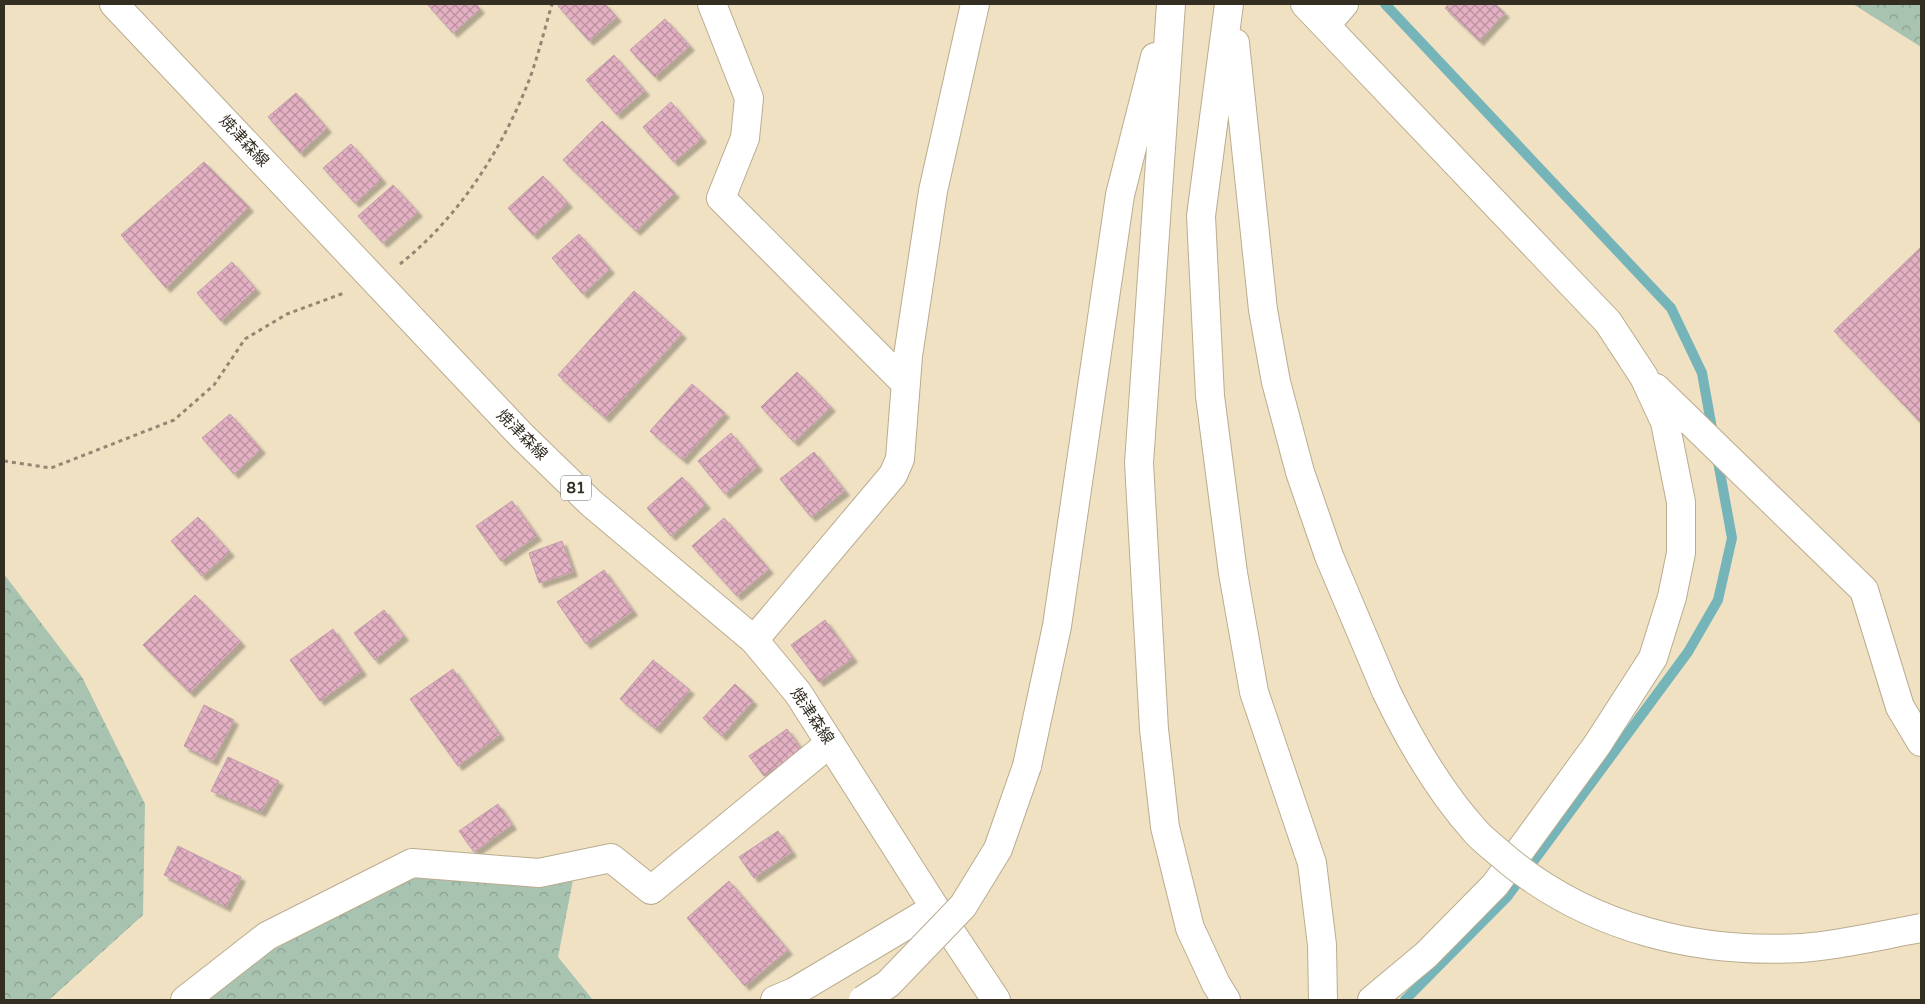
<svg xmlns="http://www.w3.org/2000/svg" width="1925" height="1004" viewBox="0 0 1925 1004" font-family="'Varela Round','Noto Sans JP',sans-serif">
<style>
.forest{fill:url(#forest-crowns)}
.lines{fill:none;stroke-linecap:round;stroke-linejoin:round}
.stream{stroke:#75b5ba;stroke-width:10}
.building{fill:url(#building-cross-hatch);stroke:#c19fab;filter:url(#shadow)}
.street-casing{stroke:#baac8f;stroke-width:30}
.primary-casing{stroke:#baac8f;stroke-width:30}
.highway-casing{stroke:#baac8f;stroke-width:30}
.path{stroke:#918772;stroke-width:3;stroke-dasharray:4 4;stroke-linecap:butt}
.street{stroke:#fff;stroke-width:28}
.primary{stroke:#fff;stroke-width:28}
.highway{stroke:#fff;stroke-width:28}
.highway-bridge-casing{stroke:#baac8f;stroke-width:30;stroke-linecap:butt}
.highway-bridge{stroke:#fff;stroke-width:28}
.labels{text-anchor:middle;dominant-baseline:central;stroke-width:5;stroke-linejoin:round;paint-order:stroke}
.shield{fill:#fff;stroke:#706c64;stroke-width:1}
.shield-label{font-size:15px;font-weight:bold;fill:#332d22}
.street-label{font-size:16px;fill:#332d22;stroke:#fff}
</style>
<defs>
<pattern id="forest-crowns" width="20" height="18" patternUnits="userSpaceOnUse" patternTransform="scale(1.25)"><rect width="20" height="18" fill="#a8c3b0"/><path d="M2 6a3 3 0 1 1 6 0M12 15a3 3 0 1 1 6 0" fill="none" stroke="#899f8f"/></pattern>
<pattern id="building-cross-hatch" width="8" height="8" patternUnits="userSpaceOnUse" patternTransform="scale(1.25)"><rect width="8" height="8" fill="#e4b0c3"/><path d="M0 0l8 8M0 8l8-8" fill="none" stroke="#b9909e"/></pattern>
<filter id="shadow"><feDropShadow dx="4.5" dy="4.5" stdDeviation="1" flood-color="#0004"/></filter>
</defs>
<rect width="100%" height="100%" fill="#f0e1c3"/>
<path class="forest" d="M1853,4H1921V47Z
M4,574L82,677L145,804L143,915L49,1000H4Z
M437,865L573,880L558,957L593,1000H205L283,937Z"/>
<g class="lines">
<path class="stream" d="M1385,4L1671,308L1702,373L1713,434
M1405,1000L1507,897L1688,652L1718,600L1732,538L1717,456"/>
</g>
<path class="building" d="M427,4H476L480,9L453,33Z
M561,4H605L617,17L589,41L558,6Z
M1449,4H1495L1505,13L1479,41L1445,8Z
M665,19L690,46L655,77L630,50Z
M614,55L645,91L617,115L586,80Z
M296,93L327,128L300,153L268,117Z
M671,102L702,138L674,162L643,127Z
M602,121L675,193L636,231L563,160Z
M351,144L382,179L355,203L323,168Z
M204,162L249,207L166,288L121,235Z
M543,176L568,203L533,235L508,208Z
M393,185L418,212L383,243L358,216Z
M579,234L610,269L583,294L552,258Z
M1921,247V423L1834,331Z
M232,262L256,289L221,321L197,293Z
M634,291L682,334L605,418L558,375Z
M797,372L831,407L794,442L761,407Z
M692,384L725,413L683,460L650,431Z
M230,414L261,449L234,474L202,438Z
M731,433L758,466L725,494L698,461Z
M814,452L845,491L811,517L780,479Z
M682,477L706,504L671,536L647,508Z
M512,501L537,536L501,561L476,526Z
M198,517L230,552L202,576L171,541Z
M724,518L769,569L737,596L692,546Z
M562,541L573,572L539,583L529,553Z
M604,570L633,611L586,644L557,602Z
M195,595L241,642L190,693L143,645Z
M384,610L404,636L375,660L354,633Z
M825,620L853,658L819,682L791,645Z
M333,629L362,671L320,701L290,660Z
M653,660L690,690L656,729L620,699Z
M453,669L500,735L458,766L410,699Z
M735,684L753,701L722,736L703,718Z
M204,705L234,720L213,761L184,746Z
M787,729L802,750L764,776L749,756Z
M228,757L279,781L261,812L211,791Z
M498,804L512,825L474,852L459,831Z
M778,831L792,852L754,878L739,857Z
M178,846L241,877L226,907L164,875Z
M729,881L788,950L745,986L687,918Z"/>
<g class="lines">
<g class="street-casing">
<path id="street" d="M712,4L749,98L745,138L721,198L906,384
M1305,4L1608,322L1644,377L1665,422L1681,502V553L1672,597L1653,658L1597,745L1495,885L1426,955L1372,1000
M1326,25L1344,4
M1656,388L1864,590L1900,707L1921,742
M754,640L893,475L900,459L908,356L933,191L975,4
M185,1000L267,936L412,863L539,873L611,858L651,890L830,743
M775,1000L794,992L935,908"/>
</g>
<g class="primary-casing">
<path id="primary" d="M114,4L522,436L591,503L754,640L798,693L935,908L996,1000"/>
</g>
<g class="highway-casing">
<path id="highway" d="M1171,4L1139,463L1154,729L1165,827L1190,928L1216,984L1226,1000
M1229,4L1201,216L1210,396L1233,573L1254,692L1312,863L1322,945L1323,1000
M1235,43L1263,310L1276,382L1300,472L1329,556L1386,691
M1027,766L1057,626L1120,195L1155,57"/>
</g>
<path class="path" d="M400,264C457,219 499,154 526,88C537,61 544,31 552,4
M4,461L51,468L174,420L214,385L245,339L287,314L344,293"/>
<use href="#street" class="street"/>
<use href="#primary" class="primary"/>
<use href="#highway" class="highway"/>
<g class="highway-bridge-casing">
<path id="highway-bridge" d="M1386,691C1410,741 1439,791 1476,832C1486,843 1499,852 1510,862C1592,928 1697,954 1802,948C1842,945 1882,935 1921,928
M863,1000L888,984L963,906L998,849L1027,766"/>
</g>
<use href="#highway-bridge" class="highway-bridge"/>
</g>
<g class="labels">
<rect class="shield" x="561" y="475.5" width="30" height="25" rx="4"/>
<g class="shield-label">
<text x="576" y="488">81</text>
</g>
<g class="street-label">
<text transform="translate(244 141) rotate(47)">焼津森線</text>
<text transform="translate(522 435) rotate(45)">焼津森線</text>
<text transform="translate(812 716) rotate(56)">焼津森線</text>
</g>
</g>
<rect width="1925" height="1004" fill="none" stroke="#332d22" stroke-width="10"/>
</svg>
